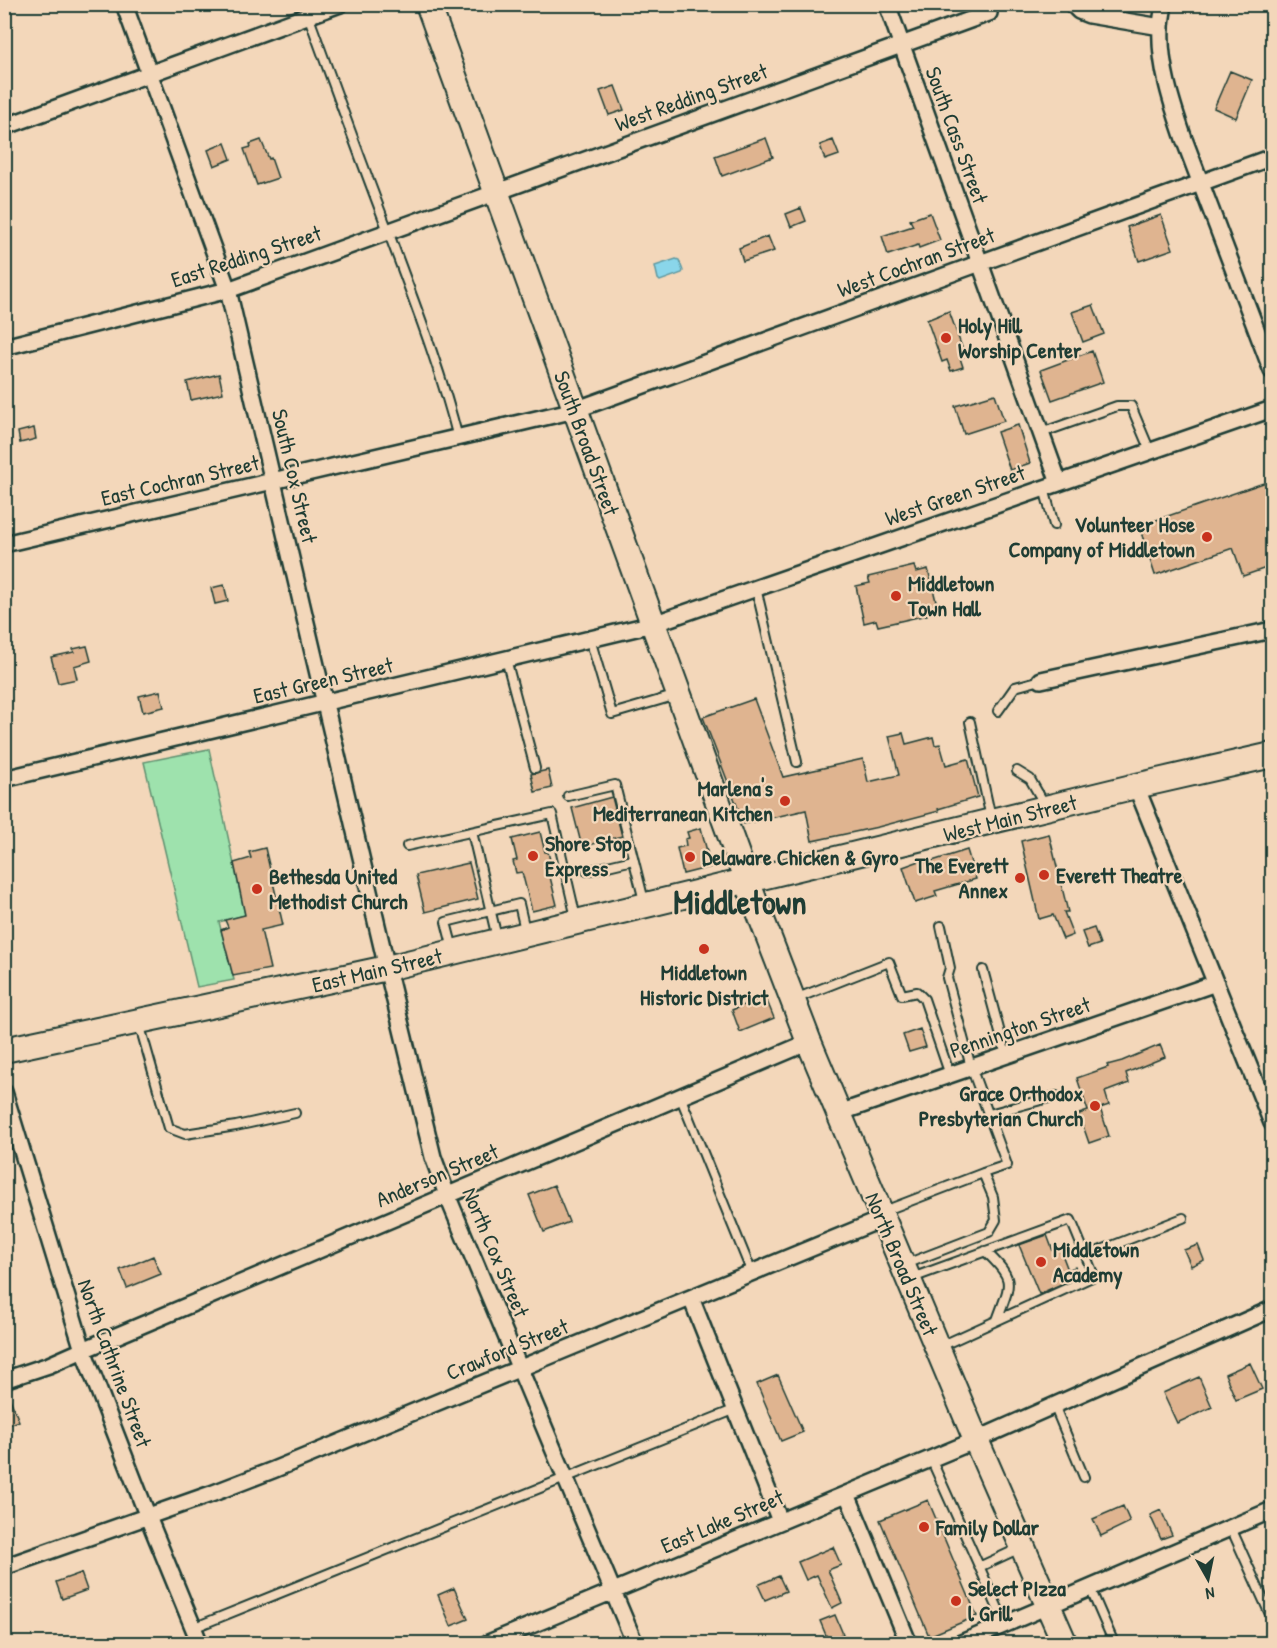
<svg xmlns="http://www.w3.org/2000/svg" width="1277" height="1648" viewBox="0 0 1277 1648" font-family="'Patrick Hand',sans-serif">
<style>
.green{fill:#9ee2ad;stroke:#5e9070;stroke-width:1.5}
.water{fill:#8ad6ea;stroke:#5f99a1;stroke-width:1.5}
.building{fill:#dfb490;stroke:#1f3d34;stroke-width:1.5}
.lines{fill:none;stroke-linecap:round;stroke-linejoin:round}
.lane-casing{stroke:#1f3d34;stroke-width:12}
.street-casing{stroke:#1f3d34;stroke-width:20}
.primary-casing{stroke:#1f3d34;stroke-width:28}
.lane{stroke:#f3d7ba;stroke-width:8}
.street{stroke:#f3d7ba;stroke-width:15}
.primary{stroke:#f3d7ba;stroke-width:24}
.poi-dot{fill:#c8321e;stroke:#f3d7ba;stroke-width:2}
.labels{text-anchor:middle;dominant-baseline:central;stroke-width:4.5;stroke-linejoin:round;paint-order:stroke}
.street-label{font-size:22px;fill:#1f3d34;stroke:#f3d7ba}
.poi-label{font-size:22px;font-weight:bold;fill:#1f3d34;stroke:#f3d7ba;text-anchor:start}
.town-label{font-size:34px;font-weight:bold;fill:#1f3d34;stroke:#f3d7ba}
</style>
<rect width="100%" height="100%" fill="#f3d7ba"/>
<filter id="ink" filterUnits="userSpaceOnUse"><feTurbulence type="fractalNoise" baseFrequency=".0167" numOctaves="2"/><feDisplacementMap in="SourceGraphic" scale="12" xChannelSelector="R" yChannelSelector="G"/><feConvolveMatrix kernelMatrix="1 2 1 2 8 2 1 2 1" color-interpolation-filters="sRGB"/></filter>
<g filter="url(#ink)">
<path class="green" d="M209,749L245,915L219,922L234,980L197,987L144,762Z"/>
<path class="water" d="M676,259L679,260L683,271L682,273L660,281L658,279L655,266Z"/>
<path class="building" d="M1230,71L1252,80L1236,118L1214,108Z
M615,86L624,110L609,115L600,91Z
M766,138L773,157L722,176L715,156Z
M261,140L269,159L271,158L278,178L257,185L244,149L251,147L250,144Z
M833,140L839,155L825,160L820,145Z
M225,143L231,159L214,166L208,150Z
M801,208L806,221L791,227L786,214Z
M930,213L940,240L919,248L918,245L888,255L882,236L913,226L910,220Z
M1161,215L1173,249L1139,261L1127,227Z
M768,236L774,251L743,261L739,248Z
M1093,305L1104,334L1083,342L1072,312Z
M949,311L965,356L960,358L963,367L951,371L947,360L942,362L927,320Z
M1092,351L1103,382L1052,400L1041,370Z
M219,374L223,393L191,400L187,382Z
M995,394L1004,421L964,434L955,406Z
M1018,425L1030,463L1010,470L997,432Z
M34,428L36,439L20,443L18,432Z
M1272,480V566L1243,576L1233,548L1155,575L1139,526Z
M914,566L916,572L928,569L937,605L925,608L927,615L878,626L876,620L864,623L856,586L870,583L868,577Z
M224,585L228,601L215,604L211,588Z
M87,646L91,661L74,666L77,679L58,683L51,657L74,652L73,649Z
M160,691L164,707L143,712L139,696Z
M754,699L783,777L863,759L868,782L899,775L889,736L903,733L906,744L933,737L935,745L940,744L946,765L968,759L978,797L938,809L939,811L878,827L812,841L806,810L744,824L703,717Z
M548,770L552,788L535,792L531,774Z
M612,797L622,836L582,847L572,808Z
M701,828L711,867L683,874L677,848L686,846L685,839L689,838L687,832Z
M540,832L545,852H548L551,864L547,865L557,905L532,911L522,872L516,873L513,861L517,860L512,839Z
M1049,834L1068,912H1064L1073,935L1063,939L1053,915L1039,919L1021,841Z
M265,848L283,925L261,930L270,969L233,976L221,930L228,927L225,920L245,915L234,863L251,858L249,852Z
M967,850L976,879L935,891L937,896L915,903L903,867L925,859L926,863Z
M469,863L478,899L425,912L416,875Z
M1094,928L1100,944L1088,948L1082,932Z
M765,996L774,1018L740,1032L732,1010Z
M920,1029L926,1047L909,1052L903,1035Z
M1160,1045L1165,1057L1126,1073L1129,1083L1105,1092L1109,1105L1100,1108L1109,1136L1089,1143L1079,1114L1088,1111L1077,1078L1108,1067L1107,1065L1122,1061Z
M554,1185L569,1222L544,1232L529,1195Z
M1047,1235L1053,1251L1060,1249L1068,1270L1075,1267L1079,1276L1039,1294L1019,1245Z
M1198,1245L1204,1260L1191,1266L1184,1250Z
M153,1256L161,1274L127,1288L120,1270Z
M1250,1363L1262,1389L1236,1400L1225,1374Z
M778,1375L803,1432L781,1441L757,1384Z
M1199,1377L1212,1407L1177,1423L1163,1393Z
M4,1389H6L19,1421L4,1427Z
M928,1500L977,1616L929,1636L880,1520Z
M1123,1506L1130,1522L1101,1536L1093,1519Z
M1161,1510L1172,1535L1161,1539L1150,1515Z
M833,1547L841,1565L828,1570L842,1603L832,1608L817,1575L806,1580L798,1562Z
M81,1573L87,1590L62,1599L56,1582Z
M779,1576L786,1591L765,1600L758,1585Z
M454,1588L468,1619L451,1626L438,1595Z
M835,1615L843,1634L828,1640L820,1621Z"/>
<g class="lines">
<g class="lane-casing">
<path id="lane" d="M304,4C332,80 359,156 388,231C413,299 440,367 458,438
M1041,433L1117,406H1131L1150,451
M1044,488L1054,525
M756,588L797,762
M590,639L612,714L677,695
M506,659L535,768
M998,711L1015,687L1041,680
M970,722L991,818
M1017,771L1030,779L1045,805
M568,796L615,785L644,901
M472,832L497,938
M407,846L552,814L576,918
M587,871L633,860
M941,926L950,968L947,978L971,1067L1007,1165L983,1173
M453,949L446,922L519,904L525,930
M983,970L1006,1055
M795,999L889,962L902,995L917,992L924,999L950,1075
M139,1023L169,1128L185,1134L236,1126L295,1113
M680,1096L752,1273
M989,1114L1056,1096
M884,1211L983,1173L993,1197L996,1220L989,1232L906,1264
M985,1251C1017,1281 1010,1283 997,1320
M1086,1256L1183,1218
M912,1278L1071,1220L1094,1276L941,1346
M1054,1405L1084,1477
M931,1459L1005,1624
M1231,1528L1269,1612
M979,1567L1020,1548
M1090,1588L1113,1641
M193,1628L736,1409"/>
</g>
<g class="street-casing">
<path id="street" d="M124,4L228,290L387,968L433,1157L447,1195L635,1644
M887,4L1059,483
M1072,4L1079,11L1089,15L1161,27
M1164,4C1163,12 1161,20 1161,28C1159,65 1172,104 1184,139L1272,371
M4,127L340,4
M4,347L228,290L989,13
M4,544L575,410L1272,157
M1041,680L1272,630
M4,779L653,624L1272,409
M1136,786L1272,1123
M4,1092L83,1350L148,1517L200,1644
M839,1113L1216,983
M691,1298L780,1521
M4,1380L49,1365L83,1350L809,1042
M847,1494L909,1644
M4,1567L211,1494L273,1470L882,1219
M486,1644L976,1440L1272,1309
M959,1644L1272,1510"/>
</g>
<g class="primary-casing">
<path id="primary" d="M428,4L739,860L809,1042L976,1440L1065,1644
M4,1050L387,968L1136,786L1272,755"/>
</g>
<use href="#lane" class="lane"/>
<use href="#street" class="street"/>
<use href="#primary" class="primary"/>
</g>
</g>
<g class="poi-dot">
<circle cx="946" cy="338" r="6"/>
<circle cx="1207" cy="537" r="6"/>
<circle cx="896" cy="596" r="6"/>
<circle cx="785" cy="801" r="6"/>
<circle cx="533" cy="856" r="6"/>
<circle cx="690" cy="857" r="6"/>
<circle cx="1044" cy="875" r="6"/>
<circle cx="1020" cy="878" r="6"/>
<circle cx="257" cy="889" r="6"/>
<circle cx="704" cy="949" r="6"/>
<circle cx="1095" cy="1106" r="6"/>
<circle cx="1041" cy="1262" r="6"/>
<circle cx="924" cy="1527" r="6"/>
<circle cx="956" cy="1601" r="6"/>
</g>
<g class="labels">
<g class="street-label">
<text transform="translate(691 97) rotate(-20)">West Redding Street</text>
<text transform="translate(957 135) rotate(70)">South Cass Street</text>
<text transform="translate(246 256) rotate(-18)">East Redding Street</text>
<text transform="translate(916 262) rotate(-20)">West Cochran Street</text>
<text transform="translate(587 443) rotate(70)">South Broad Street</text>
<text transform="translate(295 476) rotate(77)">South Cox Street</text>
<text transform="translate(180 480) rotate(-13)">East Cochran Street</text>
<text transform="translate(955 495) rotate(-19)">West Green Street</text>
<text transform="translate(323 680) rotate(-13)">East Green Street</text>
<text transform="translate(1010 818) rotate(-14)">West Main Street</text>
<text transform="translate(377 970) rotate(-13)">East Main Street</text>
<text transform="translate(1020 1027) rotate(-19)">Pennington Street</text>
<text transform="translate(437 1175) rotate(-23)">Anderson Street</text>
<text transform="translate(496 1252) rotate(67)">North Cox Street</text>
<text transform="translate(902 1264) rotate(67)">North Broad Street</text>
<text transform="translate(507 1349) rotate(-22)">Crawford Street</text>
<text transform="translate(115 1363) rotate(70)">North Cathrine Street</text>
<text transform="translate(722 1521) rotate(-23)">East Lake Street</text>
</g>
<g class="poi-label">
<text x="958" y="325">Holy Hill<tspan x="958" dy="25">Worship Center</tspan></text>
<text x="1195" y="524" text-anchor="end">Volunteer Hose<tspan x="1195" dy="25">Company of Middletown</tspan></text>
<text x="908" y="583">Middletown<tspan x="908" dy="25">Town Hall</tspan></text>
<text x="773" y="788" text-anchor="end">Marlena's<tspan x="773" dy="25">Mediterranean Kitchen</tspan></text>
<text x="545" y="843">Shore Stop<tspan x="545" dy="25">Express</tspan></text>
<text x="702" y="857">Delaware Chicken &amp; Gyro</text>
<text x="1008" y="865" text-anchor="end">The Everett<tspan x="1008" dy="25">Annex</tspan></text>
<text x="1056" y="875">Everett Theatre</text>
<text x="269" y="876">Bethesda United<tspan x="269" dy="25">Methodist Church</tspan></text>
<text x="704" y="972" text-anchor="middle">Middletown<tspan x="704" dy="25">Historic District</tspan></text>
<text x="1083" y="1093" text-anchor="end">Grace Orthodox<tspan x="1083" dy="25">Presbyterian Church</tspan></text>
<text x="1053" y="1249">Middletown<tspan x="1053" dy="25">Academy</tspan></text>
<text x="936" y="1527">Family Dollar</text>
<text x="968" y="1588">Select PIzza<tspan x="968" dy="25">l Grill</tspan></text>
</g>
<g class="town-label">
<text x="740" y="902">Middletown</text>
</g>
</g>
<rect width="1277" height="1648" fill="none" stroke="#f3d7ba" stroke-width="24"/>
<rect x="12" y="12" width="1253" height="1624" fill="none" stroke="#1f3d34" stroke-width="2" filter="url(#ink)"/>
<g transform="translate(1208 1579) rotate(171)" stroke="#f3d7ba" stroke-width="4.5" paint-order="stroke">
<path d="M0-4.5L10 22L0 15L-10 22Z" fill="#1f3d34"/>
<text y="-9" font-size="16" font-weight="bold" text-anchor="middle" fill="#1f3d34">N</text>
</g>
</svg>
